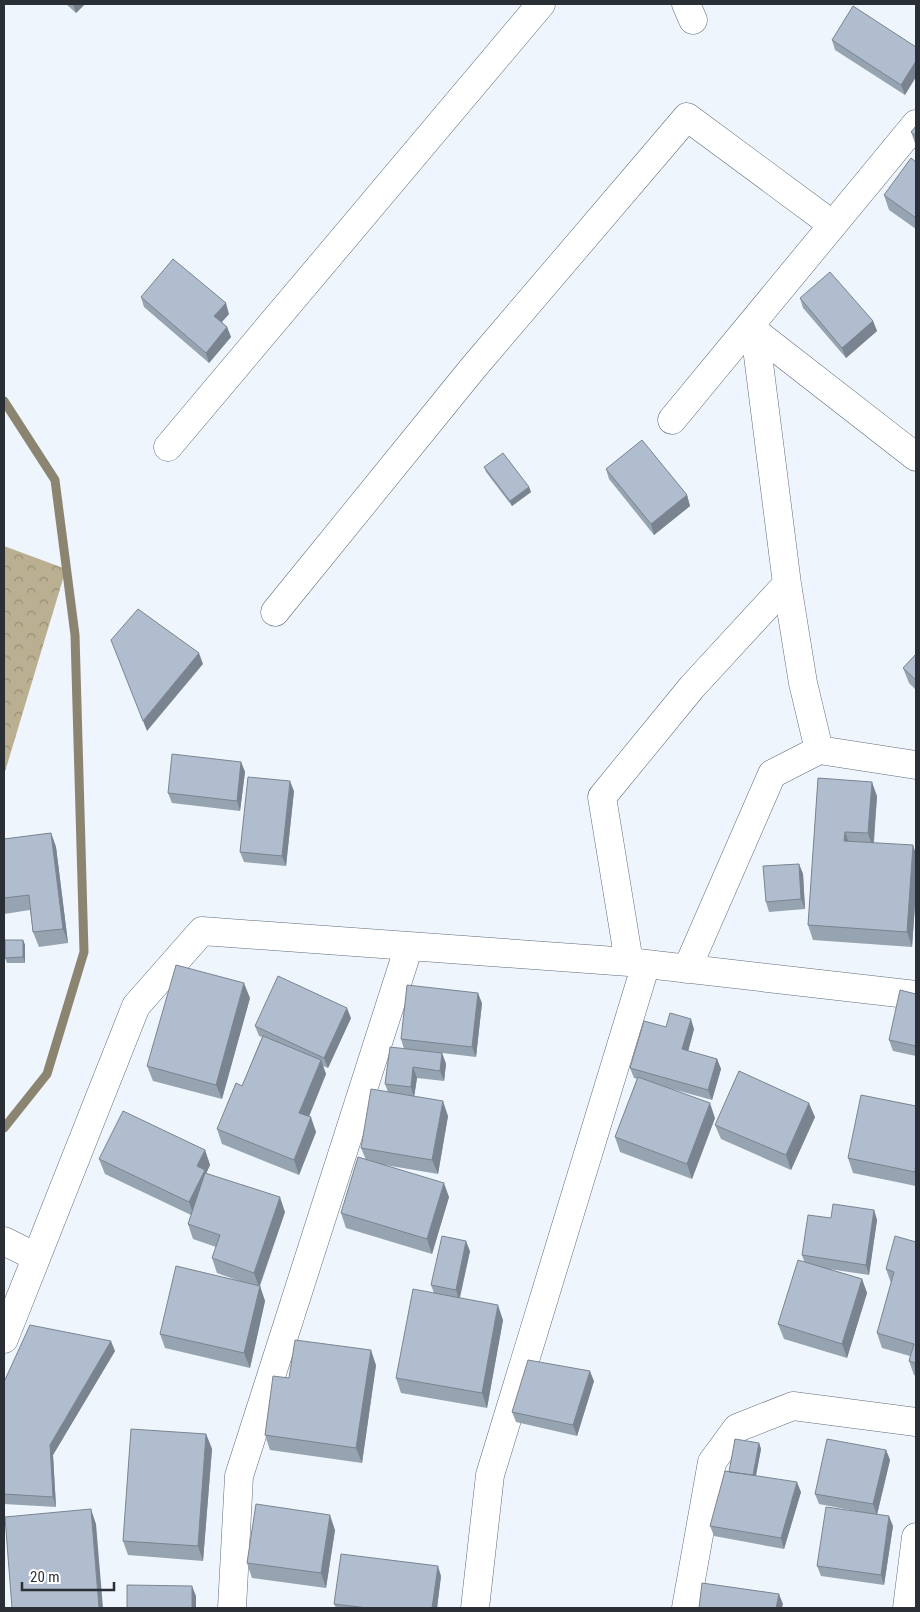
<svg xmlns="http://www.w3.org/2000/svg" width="920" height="1612" viewBox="0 0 920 1612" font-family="'Roboto Condensed',sans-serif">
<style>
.forest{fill:url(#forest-crowns)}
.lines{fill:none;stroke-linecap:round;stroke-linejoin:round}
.stream{stroke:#8b8471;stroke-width:9}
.minor-casing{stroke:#5f6b7b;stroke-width:29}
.minor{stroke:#fff;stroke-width:28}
.wall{fill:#96a3b1}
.shaded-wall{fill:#7a8490}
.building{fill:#afbdce;stroke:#7a8490}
</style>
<defs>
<pattern id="forest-crowns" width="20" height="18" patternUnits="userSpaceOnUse" patternTransform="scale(1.25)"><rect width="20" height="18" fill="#bbaf91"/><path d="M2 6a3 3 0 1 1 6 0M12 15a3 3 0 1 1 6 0" fill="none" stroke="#988f77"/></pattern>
</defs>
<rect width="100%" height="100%" fill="#eff5fc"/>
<path class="forest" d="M4,546L66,569L4,775Z"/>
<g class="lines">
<path class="stream" d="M4,401L55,480L75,635L84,952L47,1074L4,1128"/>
<g class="minor-casing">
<path id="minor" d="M686,4L693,20
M749,327L916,457
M755,332L787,584L803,683L819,750
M672,420L916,124
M168,447L541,4
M275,612L473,368L687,117L833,225
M629,962L602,797L692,687L787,584
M687,969L772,774L819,750L916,765
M4,1241L36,1257
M4,1339L136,1006L202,931L629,962L916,995
M232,1608L239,1476L409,946
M475,1608L490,1475L646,964
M686,1608L712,1462L737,1428L793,1406L916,1422
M907,1608L916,1537"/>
</g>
<use href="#minor" class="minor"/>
</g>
<path class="wall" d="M66,4H85L76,13Z
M832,40L916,47L905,95L835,50Z
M916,126V146L911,132Z
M916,162V229L889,210L884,195Z
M141,297L229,314L222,322L227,327L231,337L209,363L144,307Z
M800,298L873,321L877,331L846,358L803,308Z
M484,467L529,487L531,492L512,506L486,472Z
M606,469L687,495L690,506L654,535L609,479Z
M916,654V690L909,683L903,668Z
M241,762L245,772L240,811L172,803L168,793Z
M818,778L877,796L874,843L916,854V891L912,947L813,940L808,925Z
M294,791L286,866L244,862L240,852Z
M51,833L56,847L68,943L39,947L33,932L30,910L4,914V839Z
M799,864L803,874L805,909L769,912L766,902Z
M23,940L25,945V963H7L5,958Z
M916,994V1056L893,1051L889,1040Z
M250,998L222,1099L153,1081L147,1066Z
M482,1003L476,1057L434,1052L442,1053L446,1064L444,1081L417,1078L414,1096L448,1116L438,1174L385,1165L449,1197L432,1254L346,1228L341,1213L366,1160L361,1148L388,1092L385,1084L404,1049L401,1039Z
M351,1018L328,1068L323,1066L326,1074L309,1117L316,1132L299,1175L222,1144L217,1129L242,1086L262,1037L259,1036L255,1026Z
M666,1027L694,1029L688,1051L717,1059L721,1069L712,1100L665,1087L715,1118L692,1179L620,1152L615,1137L637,1079L634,1078L630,1068Z
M916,1106V1186L853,1173L848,1158Z
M815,1117L791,1170L721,1139L715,1125Z
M205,1150L210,1165L206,1173L285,1212L260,1286L265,1301L250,1368L165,1348L160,1334L242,1282L217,1273L212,1258L216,1247L193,1239L188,1224L191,1215L105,1174L99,1159Z
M874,1210L877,1220L869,1275L829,1269L862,1279L867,1293L847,1358L784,1339L778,1324L804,1261L802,1255L831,1218Z
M916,1242V1376L914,1375L909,1361L910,1356L882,1348L877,1333L891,1283L886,1269Z
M470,1251L460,1298L503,1320L487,1408L401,1393L396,1378L434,1293L431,1285Z
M115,1351L53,1455L56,1507L4,1504V1382Z
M376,1365L362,1463L270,1450L265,1435Z
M594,1381L577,1436L516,1422L512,1412Z
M206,1434L212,1449L203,1561L128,1555L123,1541Z
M759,1443L761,1449L756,1476L801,1492L784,1549L714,1536L710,1526L729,1472Z
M886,1450L890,1460L877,1514L893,1526L884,1585L821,1576L817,1566L866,1513L819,1504L815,1494Z
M335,1530L326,1588L252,1578L247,1563Z
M441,1576L437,1608H336L334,1604Z"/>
<path class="shaded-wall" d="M73,4H85L76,13Z
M916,61V77L905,95L901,85Z
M226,303L229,314L218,326L214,316Z
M873,321L877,331L846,358L842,348Z
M227,327L231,337L209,363L206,353Z
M529,487L531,492L512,506L510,501Z
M687,495L690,506L654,535L651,524Z
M199,653L203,664L147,731L143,721Z
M241,762L245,772L240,811L237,801Z
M290,781L294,791L286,866L282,856Z
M872,782L877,796L873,848L868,833Z
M845,832L850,846L844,841Z
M51,833L56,847L68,943L63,929Z
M913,845L916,854V891L912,947L907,932Z
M799,864L803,874L805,909L801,899Z
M23,940L25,945V963L23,957Z
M244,983L250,998L222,1099L216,1085Z
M478,993L482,1003L476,1057L472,1047Z
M347,1008L351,1018L328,1068L324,1058Z
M691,1019L694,1029L686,1059L682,1049Z
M442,1053L446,1064L444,1081L440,1071Z
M717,1059L721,1069L712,1100L708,1090Z
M321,1060L326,1074L304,1128L299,1113Z
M413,1067L417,1078L414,1098L411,1087Z
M443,1101L448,1116L438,1174L432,1160Z
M710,1103L715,1118L692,1179L687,1164Z
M809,1103L815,1117L791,1170L786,1155Z
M311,1117L316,1132L299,1175L294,1160Z
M205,1150L210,1165L206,1174L194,1216L189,1202L197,1166Z
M444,1183L449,1197L432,1254L427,1239Z
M280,1197L285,1212L259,1287L254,1273Z
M874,1210L877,1220L869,1275L866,1265Z
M466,1241L470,1251L459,1300L456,1290Z
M862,1279L867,1293L847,1358L842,1344Z
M260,1286L265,1301L250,1368L244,1353Z
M498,1305L503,1320L487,1408L482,1393Z
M111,1341L115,1351L53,1455L56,1507L53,1497L50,1445Z
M371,1350L376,1365L362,1463L356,1448Z
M590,1371L594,1381L577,1436L573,1425Z
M206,1434L212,1449L203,1561L198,1546Z
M759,1443L761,1449L754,1485L752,1480Z
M886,1450L890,1460L877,1515L873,1504Z
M797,1482L801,1492L784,1549L781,1538Z
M91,1509L96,1524L103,1608H99Z
M330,1515L335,1530L326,1588L321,1573Z
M889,1516L893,1526L884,1585L881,1575Z
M438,1566L441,1576L437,1608H432Z
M192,1586L196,1596V1608H192Z
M779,1594L783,1604L782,1608H776Z"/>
<path class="building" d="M853,6L916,47V61L901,85L832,40Z
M916,126V136L911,132Z
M911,158L916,162V218L884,195Z
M173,259L226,303L214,316L227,327L206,353L141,297Z
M830,272L873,321L842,348L800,298Z
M642,440L687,495L651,524L606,469Z
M503,453L529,487L510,501L484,467Z
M138,609L199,653L143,721L111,640Z
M916,654V680L903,668Z
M172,754L241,762L237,801L168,793Z
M248,777L290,781L282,856L240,852Z
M818,778L872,782L868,833L845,832L844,841L913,845L907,932L808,925Z
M51,833L63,929L33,932L29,895L4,898V839Z
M799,864L801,899L766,902L763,866Z
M5,940H23V957L5,958Z
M176,965L244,983L216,1085L147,1066Z
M278,976L347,1008L324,1058L255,1026Z
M407,985L478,993L472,1047L401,1039Z
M900,990L916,994V1046L889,1040Z
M670,1013L691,1019L682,1049L717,1059L708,1090L630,1068L644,1021L666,1027Z
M263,1036L321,1060L299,1113L311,1117L294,1160L217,1129L236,1083L242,1086Z
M390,1047L442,1053L440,1071L413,1067L411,1087L385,1084Z
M739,1071L809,1103L786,1155L715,1125Z
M638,1077L710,1103L687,1164L615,1137Z
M371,1089L443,1101L432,1160L361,1148Z
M861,1095L916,1106V1164L915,1172L848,1158Z
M123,1111L205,1150L197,1166L205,1170L189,1202L99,1159Z
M358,1157L444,1183L427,1239L341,1213Z
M205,1173L280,1197L254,1273L212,1258L220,1235L188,1224Z
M833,1204L874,1210L866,1265L802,1255L808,1215L831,1218Z
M442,1236L466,1241L456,1290L431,1285Z
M895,1236L916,1242V1363L909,1361L914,1344L877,1333L894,1272L886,1269Z
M798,1260L862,1279L842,1344L778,1324Z
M176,1266L260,1286L244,1353L160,1334Z
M413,1289L498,1305L482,1393L396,1378Z
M30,1325L111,1341L50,1445L53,1497L4,1494V1382Z
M295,1340L371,1350L356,1448L265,1435L273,1376L289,1378Z
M528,1360L590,1371L573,1425L512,1412Z
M131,1429L206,1434L198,1546L123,1541Z
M735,1439L759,1443L753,1475L729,1472Z
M827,1439L886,1450L873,1504L815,1494Z
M725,1471L797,1482L781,1538L710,1526Z
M256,1504L330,1515L321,1573L247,1563Z
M826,1507L889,1516L881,1575L817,1566Z
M91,1509L99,1608H12L5,1517Z
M341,1554L438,1566L432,1608H368L334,1604Z
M702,1583L779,1594L776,1608H699Z
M127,1585L192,1586V1608H127Z"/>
<rect width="920" height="1612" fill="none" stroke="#292f35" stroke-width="10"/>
<path d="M22 1582v8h92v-8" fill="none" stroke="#292f35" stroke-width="2.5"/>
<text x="30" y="1582" font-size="15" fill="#292f35" stroke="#ffffff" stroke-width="4" paint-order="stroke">20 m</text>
</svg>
